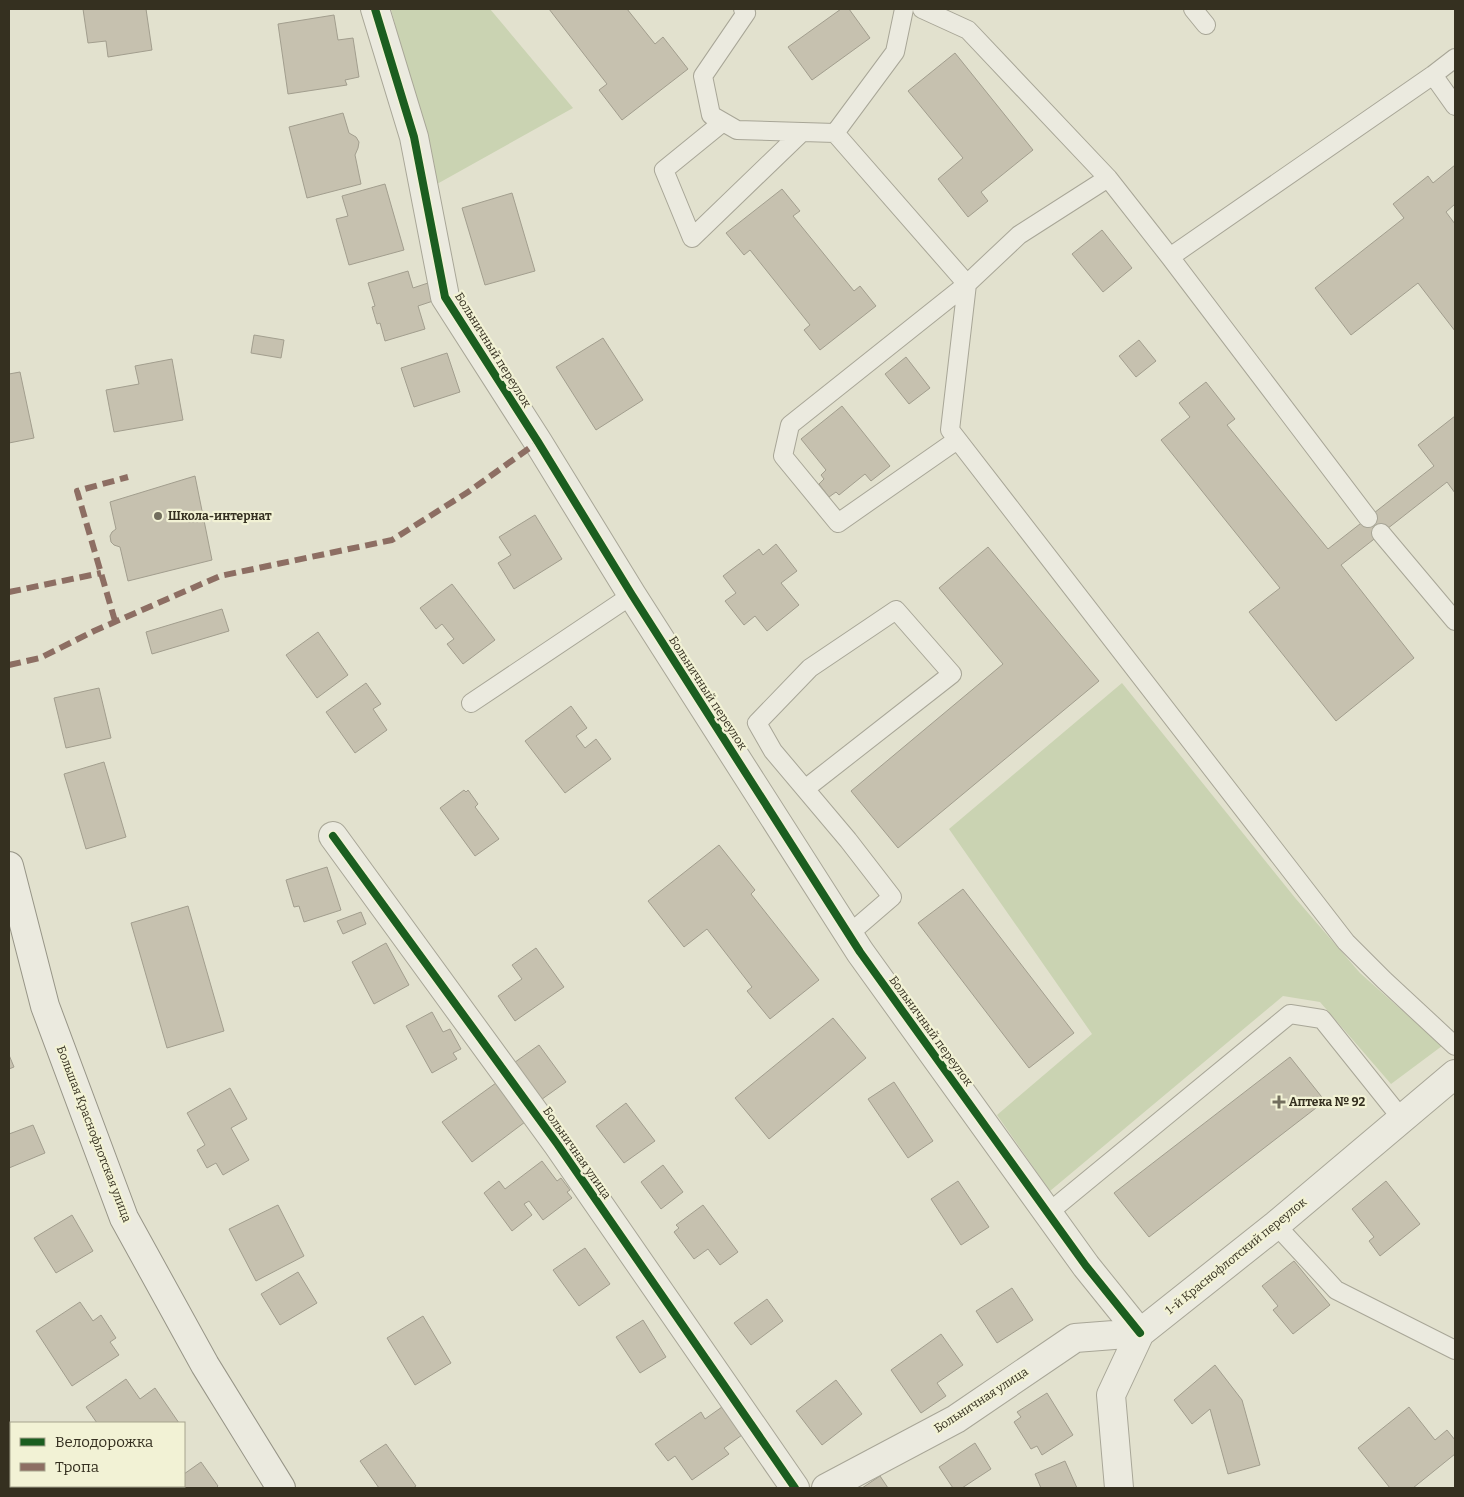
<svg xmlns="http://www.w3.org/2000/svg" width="1464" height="1497" viewBox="0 0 1464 1497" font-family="Bitter,serif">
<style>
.green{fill:#cad3b2}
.building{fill:#c6c1af;stroke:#a29e8e}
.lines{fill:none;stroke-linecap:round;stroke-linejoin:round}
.service-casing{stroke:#a8a697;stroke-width:20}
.minor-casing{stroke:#a8a697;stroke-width:30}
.tertiary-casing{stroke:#a8a697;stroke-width:30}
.secondary-casing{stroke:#979587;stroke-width:30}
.service{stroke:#ebeadf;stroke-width:18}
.minor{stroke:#ebeadf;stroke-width:28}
.tertiary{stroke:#ebeadf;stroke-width:28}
.secondary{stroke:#ebeadf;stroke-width:28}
.quiet{stroke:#8d6e63;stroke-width:6;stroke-dasharray:12 6;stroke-linecap:butt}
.cycleway-casing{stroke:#f2f2d5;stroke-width:11}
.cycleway{stroke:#1b5e20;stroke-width:8}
.poi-dot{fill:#726e5d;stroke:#f2f2d5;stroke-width:2}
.labels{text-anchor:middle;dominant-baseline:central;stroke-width:4.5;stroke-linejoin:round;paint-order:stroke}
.street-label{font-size:12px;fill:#353020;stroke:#f2f2d5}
.poi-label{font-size:12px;font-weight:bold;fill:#353020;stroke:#f2f2d5;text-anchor:start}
</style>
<rect width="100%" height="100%" fill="#e2e1ce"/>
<path class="green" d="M391,9H490L573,108L437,184Z
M1122,683L1296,899L1360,973L1442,1046L1391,1084L1320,1002L1283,996L1050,1191L997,1115L1092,1034L949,829Z"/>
<path class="building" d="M83,9H146L152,50L108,57L106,41L88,43Z
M549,9H627L655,44L663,37L688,69L622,120L599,90L607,84Z
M841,9H849L870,38L812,80L788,47Z
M334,15L338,40L353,38L359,77L345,80L347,85L288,94L278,24Z
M955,53L1033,150L981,192L988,201L968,217L938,179L963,158L908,91Z
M343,113L349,133L356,137L359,142L358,148L355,155L361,184L307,198L289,127Z
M1455,165V204L1446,212L1455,224V331L1418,283L1351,335L1315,288L1404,218L1393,204L1428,176L1433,183Z
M385,184L404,250L349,265L336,219L348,216L342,196Z
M782,189L800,211L793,216L854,291L860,286L876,306L820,350L804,330L810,325L750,250L744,255L726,233Z
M512,193L535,271L485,285L462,208Z
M1102,230L1132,268L1103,292L1072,254Z
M408,271L413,288L428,283L433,301L418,306L425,329L385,341L380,323L377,324L372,307L375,306L368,283Z
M254,335L284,340L281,358L251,353Z
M603,338L643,400L596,430L556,367Z
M1139,340L1156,361L1136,377L1119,356Z
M447,353L460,392L414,407L401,368Z
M906,357L930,388L909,404L885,374Z
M172,359L183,420L114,432L106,390L139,384L135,366Z
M20,372L34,438L9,443V374Z
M1206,382L1235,419L1227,425L1328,549L1434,466L1418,445L1455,416V493L1447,482L1341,565L1414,658L1336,721L1249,612L1280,588L1161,440L1190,417L1179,403Z
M842,406L890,466L871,481L865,474L839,495L836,492L829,497L819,484L824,479L821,475L826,470L801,439Z
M195,476L212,560L128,581L120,547L114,545L111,542L110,536L112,532L116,529L110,502Z
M535,515L562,559L514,589L498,563L511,555L499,537Z
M776,544L797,571L781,583L799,605L767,631L755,616L744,625L725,601L736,593L723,576L759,549L763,555Z
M988,547L1099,681L898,848L851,791L1003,664L939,588Z
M452,584L495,640L463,664L447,644L454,639L442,624L436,629L420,608Z
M222,609L229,631L152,654L146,632Z
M318,632L348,675L317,698L286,655Z
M366,683L381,704L373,709L387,730L355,753L326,712Z
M99,688L111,738L66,748L54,698Z
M571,706L587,728L576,736L585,748L596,739L611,759L565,793L525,741Z
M104,762L126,837L86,849L64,774Z
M464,790L466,792L468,790L478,804L475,807L499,839L475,856L440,808Z
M719,845L755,890L751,894L819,980L770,1019L747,991L752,987L707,929L684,947L648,901Z
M327,867L341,910L304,922L299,906L294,907L286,880Z
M963,889L1074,1033L1029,1068L918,923Z
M188,906L224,1031L167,1048L131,923Z
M361,912L366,924L343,934L337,921Z
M386,943L409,985L374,1004L352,962Z
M536,948L564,987L515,1021L498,996L522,979L512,965Z
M432,1012L443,1032L450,1029L461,1049L453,1053L457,1059L432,1073L406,1026Z
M833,1018L866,1058L769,1139L735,1098Z
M539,1045L566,1082L538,1102L511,1065Z
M9,1055L14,1067L9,1069Z
M1290,1057L1325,1101L1149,1237L1114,1193Z
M894,1082L933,1141L908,1158L868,1099Z
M496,1083L525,1122L472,1162L442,1122Z
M230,1088L247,1119L231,1128L249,1160L223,1175L216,1163L207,1168L197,1150L205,1145L187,1113Z
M626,1103L655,1141L624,1163L596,1126Z
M33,1125L45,1153L9,1168V1134Z
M542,1161L557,1181L561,1178L570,1190L567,1192L572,1198L543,1220L529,1201L524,1204L532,1215L512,1231L484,1193L499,1181L505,1189Z
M663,1165L683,1192L661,1209L641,1182Z
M958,1181L989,1227L961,1245L931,1199Z
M1386,1181L1420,1224L1380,1256L1369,1241L1374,1237L1352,1209Z
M278,1205L304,1256L256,1281L229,1229Z
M703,1205L738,1252L720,1265L708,1249L694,1259L674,1232L679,1228L676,1225Z
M72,1215L93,1251L56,1273L34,1238Z
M585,1248L610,1284L579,1306L553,1270Z
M1294,1261L1330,1305L1293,1334L1273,1310L1278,1306L1262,1286Z
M298,1272L317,1303L280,1325L261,1294Z
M1012,1288L1033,1320L997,1343L976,1311Z
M767,1299L783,1321L751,1345L734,1323Z
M80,1302L93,1321L101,1315L116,1338L110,1342L119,1355L72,1386L36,1331Z
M423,1316L451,1363L415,1385L387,1338Z
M643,1320L666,1357L640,1373L616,1337Z
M941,1334L963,1365L937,1383L946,1396L921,1413L891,1370Z
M1215,1365L1242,1400L1260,1465L1228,1474L1210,1409L1192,1424L1174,1400Z
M126,1379L140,1399L155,1388L179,1423H97L86,1407Z
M836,1380L862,1414L822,1445L796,1411Z
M1047,1393L1073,1435L1042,1455L1037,1446L1031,1449L1014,1422L1021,1417L1017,1412Z
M722,1407L742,1435L724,1448L729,1454L692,1480L675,1456L668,1461L655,1444L701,1412L705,1419Z
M1409,1407L1435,1440L1447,1430L1455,1440V1454L1413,1488H1390L1358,1448Z
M975,1443L991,1469L962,1488H953L939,1467Z
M386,1444L416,1486L413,1488H379L360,1461Z
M1065,1461L1077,1488H1041L1035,1474Z
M201,1462L218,1486L216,1488H163L166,1486H184V1474Z
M880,1476L888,1488H862Z"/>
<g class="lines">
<g class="service-casing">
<path id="service" d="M743,9L746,13L703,76L711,115L737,130L835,133L967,284L950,430L1346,942L1384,980L1455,1046
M922,9L968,30L1108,178L1170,257L1368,518
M1193,9L1206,25
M1433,75L1455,106
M723,122L664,170L692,238L802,132
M835,133L895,52L904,9
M1170,257L1433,75L1455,58
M957,440L838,523L783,456L790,425L967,284L1019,235L1108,178
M1381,533L1455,621
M471,703L632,595
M805,789L952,674L896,610L810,668L757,723L773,751L848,840L892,897L849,934
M1048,1213L1290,1014L1322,1019L1402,1119
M1276,1225L1336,1290L1455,1350"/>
</g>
<g class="minor-casing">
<path id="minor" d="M375,9L414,137L445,297L538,442L632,595L860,952L1086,1266L1140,1333
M333,836L558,1145L795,1488
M826,1488L956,1419L1075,1338L1140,1333"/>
</g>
<g class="tertiary-casing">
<path id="tertiary" d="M1119,1488L1111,1395L1140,1333L1276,1225L1455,1074"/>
</g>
<g class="secondary-casing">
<path id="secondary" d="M9,866L45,1006L124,1218L205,1365L281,1488"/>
</g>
<use href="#service" class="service"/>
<use href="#minor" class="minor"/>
<use href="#tertiary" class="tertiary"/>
<use href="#secondary" class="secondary"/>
<path class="quiet" d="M9,592L101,573
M115,621L77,491L128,477
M9,665L40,658L94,631L220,576L392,540L468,492L538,442"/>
<g class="cycleway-casing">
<path id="cycleway" d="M375,9L414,137L445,297L538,442L632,595L860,952L1086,1266L1140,1333
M333,836L558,1145L795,1488"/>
</g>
<use href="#cycleway" class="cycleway"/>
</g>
<g class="poi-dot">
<circle cx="158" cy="516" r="5"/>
<path d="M1276.5 1094.5h5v5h5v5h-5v5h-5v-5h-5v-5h5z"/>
</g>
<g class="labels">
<g class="street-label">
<text transform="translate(493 350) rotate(58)">Больничный переулок</text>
<text transform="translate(708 693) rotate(57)">Больничный переулок</text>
<text transform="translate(931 1031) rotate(54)">Больничный переулок</text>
<text transform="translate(94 1134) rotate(69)">Большая Краснофлотская улица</text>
<text transform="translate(577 1153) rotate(55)">Больничная улица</text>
<text transform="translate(1236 1256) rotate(-39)">1-й Краснофлотский переулок</text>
<text transform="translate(981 1400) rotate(-33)">Больничная улица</text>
</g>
<g class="poi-label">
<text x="168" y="516">Школа-интернат</text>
<text x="1289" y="1102">Аптека № 92</text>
</g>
</g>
<rect width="1464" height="1497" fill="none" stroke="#353020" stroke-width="20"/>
<rect x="10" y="1422" width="175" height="65" fill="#f2f2d5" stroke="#a6a48d"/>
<rect x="20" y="1438" width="25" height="8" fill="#1b5e20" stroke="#a6a48d"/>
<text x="55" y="1447" font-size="15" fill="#353020">Велодорожка</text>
<rect x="20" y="1463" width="25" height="8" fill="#8d6e63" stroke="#a6a48d"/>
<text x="55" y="1472" font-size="15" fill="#353020">Тропа</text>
</svg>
